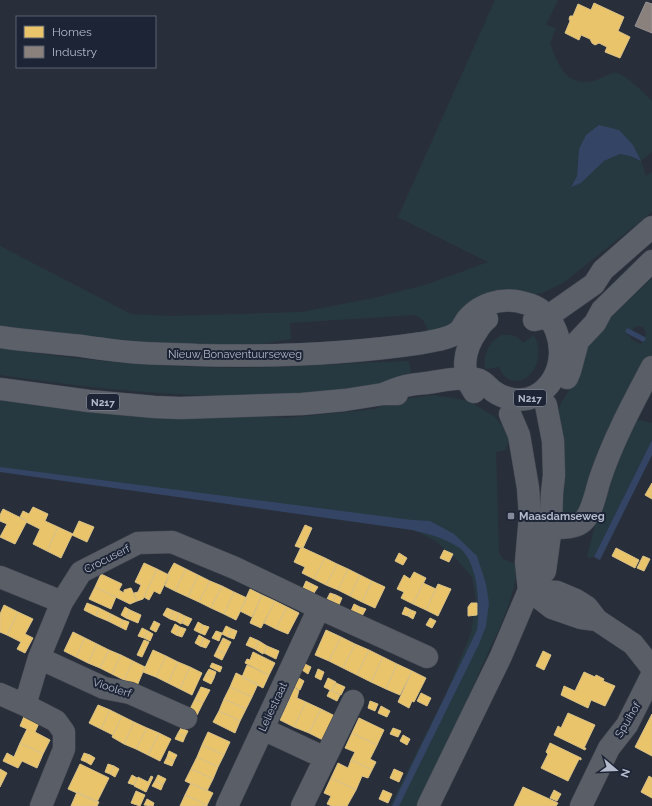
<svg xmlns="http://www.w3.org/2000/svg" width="652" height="806" viewBox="0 0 652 806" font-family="Raleway,sans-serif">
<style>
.green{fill:#263940;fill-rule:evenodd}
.water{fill:#344464}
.homes{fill:#e9c46a;stroke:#d9c187}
.industry{fill:#8a817c;stroke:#969294}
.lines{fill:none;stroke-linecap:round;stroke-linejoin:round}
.stream{stroke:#344464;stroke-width:5}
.minor-casing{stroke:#464a52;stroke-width:23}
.major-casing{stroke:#474c56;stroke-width:23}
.minor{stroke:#5a5e67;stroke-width:22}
.major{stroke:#5c6069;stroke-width:22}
.poi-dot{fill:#838998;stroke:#1c2435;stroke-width:1.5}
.labels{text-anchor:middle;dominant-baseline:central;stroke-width:4;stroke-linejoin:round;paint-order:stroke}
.shield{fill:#1c2435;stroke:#868d9e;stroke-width:1}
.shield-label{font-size:10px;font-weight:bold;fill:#b3bacb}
.street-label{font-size:11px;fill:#b3bacb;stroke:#1c2435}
.poi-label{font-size:11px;font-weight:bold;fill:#b3bacb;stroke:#1c2435;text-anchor:start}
</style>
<rect width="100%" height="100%" fill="#292f3a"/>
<path class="green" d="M495,0H558L546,25L556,28L550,43C558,64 565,87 593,81C601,80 607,73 616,73C625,74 645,94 652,101V152L641,161L646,176L652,172V212L563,283L542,293L530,295L461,318L430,335C426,326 425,319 415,315L290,323L291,339L231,349L125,345L0,330V246L131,314L171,316L302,312L374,298L428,284L488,262L398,217ZM633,145L640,161L630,156L620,154L604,161L581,183L571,186L577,176L578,163Z
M652,278V358L582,507L576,515L565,517L561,515L557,413L561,403L572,386L582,348L597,331ZM638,326L643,327L646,334L641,344L638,343L631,339L630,336L626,334L629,329L632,330L635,327Z
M502,335C511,334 517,336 523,343L534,335C552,369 512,400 499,367L485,369C483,354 489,341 502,335Z
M0,348C66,358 133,365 200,367C269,370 340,363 409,361L412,380C351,389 289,397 227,396C151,395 75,386 0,375Z
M434,395L469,401L495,417L510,436L506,450L496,452L499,553L503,559L518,565C514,602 495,637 480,670C460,716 441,761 419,806H390L446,694L471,633L476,600L472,577L458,561L436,541L410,528L0,469V399L240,414L285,418L376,409L390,401Z
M639,420L652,423V440L594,557L587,558L607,475L635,421Z"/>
<path class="water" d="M599,125L619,130L633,145L641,161L630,156L620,154L604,161L581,183L571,187L577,176L579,149L586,135Z
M652,440V455L600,560L594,557Z
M0,467L412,520L430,521L454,534L477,556L486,584L489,603L486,626L479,644L399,806H392L477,630C480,606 479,567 461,549C459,547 455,546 453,544C438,536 428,534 412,530L0,472Z"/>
<path class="homes" d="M594,3L624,17L618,31L630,37L620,58L605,52L607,47L599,43L595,45L592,43L590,39L581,35L579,40L565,33L570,21L569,19L570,16H573L578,4L591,10Z
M652,483V499L645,495Z
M33,507L48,514L45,521L58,527L47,551L33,544L40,529L26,522L27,521L20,517L23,511L29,514Z
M3,509L27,521L15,544L0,537L7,524L0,521V515Z
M79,521L94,527L87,542L72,535L61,558L47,551L58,527L73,534Z
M305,525L312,528L303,548L301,547V548L295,546Z
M301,547L325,558L314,579L302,573L305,567L294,562Z
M616,548L639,560L635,568L612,556Z
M444,550L453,554L449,562L440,558Z
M399,553L407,558L403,565L395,561Z
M643,556L650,559L644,571L637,568Z
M325,558L337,564L326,585L314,579Z
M144,563L157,569L143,599L137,601L134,593L138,592L141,585L135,582Z
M174,563L186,569L175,591L165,586L169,575L168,574Z
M337,564L348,569L338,590L326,585Z
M157,569L169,575L160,594L154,591L149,600L144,597Z
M186,569L198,575L188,597L175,591Z
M348,569L360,575L350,596L338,590Z
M414,572L426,578L413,604L401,598L404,592L397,589L404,575L410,579Z
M101,574L122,584L119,590L124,593V590L131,588L137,601L130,604L95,587Z
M198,575L210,581L199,602L188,597Z
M360,575L372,581L362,602L350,596Z
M210,581L222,586L211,608L199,602Z
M306,581L312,584L309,591L303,588Z
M372,581L385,587L375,608L362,602Z
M423,583L436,589L426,610L413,604Z
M312,584L318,587L314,593L309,591Z
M438,584L451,589L438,616L426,610Z
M222,586L234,592L224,614L211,608Z
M95,587L116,597L111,609L89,599Z
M250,589L262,595L252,617L240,611Z
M234,592L247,598L236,620L224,614Z
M330,593L336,595L333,602L327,599Z
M262,595L275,601L261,628L250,623Z
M336,595L342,598L339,605L333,602Z
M275,601L287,607L276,629L264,623Z
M87,603L99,608L96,616L84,610Z
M471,603H477V615L468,616V607Z
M354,604L360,607L356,613L351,611Z
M4,605L18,612L7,635L0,632V614Z
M125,607L130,610L126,618L121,615Z
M287,607L299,613L288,634L276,629Z
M360,607L366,609L362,616L356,613Z
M405,607L411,610L408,616L402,614Z
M99,608L111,614L108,621L96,616Z
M167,608L174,611L170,619L163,615Z
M130,610L141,615L138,623L126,618Z
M411,610L416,612L413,619L408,616Z
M174,611L179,613L176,621L170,619Z
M18,612L33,619L25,634L33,638L25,653L17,649L21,642L7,635Z
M179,613L185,616L181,624L176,621Z
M111,614L123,620L120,627L108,621Z
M185,616L192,619L188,626L182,623Z
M430,618L436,621L432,628L426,625Z
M123,620L129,622L126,630L120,627Z
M154,621L160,624L156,632L150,629Z
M198,622L203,625L200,633L194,630Z
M175,624L180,627L176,635L171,632Z
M203,625L209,627L205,635L200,633Z
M226,626L232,629L228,637L222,634Z
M180,627L186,629L182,637L176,635Z
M142,628L148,631L144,638L138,636Z
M232,629L237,631L234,639L228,637Z
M326,630L341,637L329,661L315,655Z
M148,631L153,634L150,641L144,638Z
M216,631L222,633L219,641L212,638Z
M73,632L85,638L76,657L64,651Z
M199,635L204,638L200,646L195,643Z
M250,637L259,641L255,649L246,645Z
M341,637L355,644L343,668L329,661Z
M85,638L97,644L88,663L76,657Z
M204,638L210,641L206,648L200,646Z
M223,638L231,642L225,654L217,650Z
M144,640L149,642L142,657L137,655Z
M259,641L267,646L263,654L255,649Z
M97,644L109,650L100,668L88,663Z
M355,644L369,650L357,675L343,668Z
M267,646L279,651L276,659L264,653Z
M109,650L121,655L112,674L100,668Z
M153,650L166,656L156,677L143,672Z
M217,650L225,654L222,660L214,656Z
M369,650L383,657L371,682L357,675Z
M543,651L551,655L544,670L536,666Z
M253,652L275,663L269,675L245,663L247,659L250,660Z
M121,655L133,661L124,680L112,674Z
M166,656L178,662L168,683L156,677Z
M383,657L397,664L386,689L371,682Z
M133,661L145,667L137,686L124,680Z
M178,662L190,667L180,689L168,683Z
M212,663L222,667L220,672L210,667Z
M305,664L311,667L308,674L302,670Z
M397,664L412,671L400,695L386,689Z
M247,665L269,675L263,688L242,677Z
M190,667L202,673L192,695L180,689Z
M209,669L216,672L214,678L206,674Z
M318,669L324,672L321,680L315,677Z
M412,671L426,678L414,702L412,701L409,708L398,702Z
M584,672L595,677L596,675L604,679L603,681L615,686L605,706L591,700L588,708L561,695L564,686L575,691Z
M236,673L258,684L252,697L230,687Z
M206,674L214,678L211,684L203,680Z
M297,677L304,681L300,690L293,686Z
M328,678L336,682L332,691L324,687Z
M336,683L345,687L341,695L332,691Z
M201,687L210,690L203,703L195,699Z
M230,687L252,697L246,709L224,699Z
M292,687L299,690L297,698L306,702L294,727L280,720L290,698L287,697Z
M330,690L340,695L337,701L327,696Z
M421,693L431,698L427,706L417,701Z
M195,699L203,703L197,715L189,711Z
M224,699L246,709L240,721L219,711Z
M370,701L378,704L375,711L368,708Z
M306,702L321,709L309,733L294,727Z
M98,705L110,710L101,729L89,723Z
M381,706L390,711L387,717L378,713Z
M321,709L335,716L323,740L309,733Z
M110,710L122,716L113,735L101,729Z
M219,711L240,721L235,733L213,722Z
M568,713L595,725L584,748H586L585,750L554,735L558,726L561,728Z
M25,714L40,721L35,732L50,740L43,754L20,743L27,729L20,726Z
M652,714V756L635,747Z
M122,716L134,722L124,744L112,737Z
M359,718L384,730L377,745L352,733Z
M134,722L147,728L136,749L124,744Z
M147,728L159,733L148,755L136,749Z
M181,728L188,731L185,737L178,733Z
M393,728L401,731L398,737L390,734Z
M208,732L230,742L224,755L202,745Z
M159,733L171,739L160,761L148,755Z
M178,733L185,737L183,742L175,739Z
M352,733L377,745L370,759L376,762L372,770L351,760L355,752L345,748Z
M403,735L410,739L407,745L400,741Z
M20,743L43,754L37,768L22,761L18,768L3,761L7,753L14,757Z
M550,743L581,758V760L579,759L568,781L541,768L548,754L546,752Z
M202,745L224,755L218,767L197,757Z
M169,751L177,755L174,761L167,757Z
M84,753L90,755L86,762L81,760Z
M90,755L95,758L91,765L86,762Z
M167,757L174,761L172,766L164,763Z
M197,757L218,767L213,779L191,769Z
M351,760L372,770L368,778L362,776L356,790L331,778L338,763L348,768Z
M80,764L109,778L97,802L68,789Z
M108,764L114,766L110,774L105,772Z
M114,766L119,769L115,777L110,774Z
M0,769L7,773L0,787Z
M191,769L213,779L207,791L185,781Z
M394,769L403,773L399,782L390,778Z
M132,775L137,778L134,785L128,783Z
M158,775L166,779L163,785L155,781Z
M151,776L153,777L146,792L134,786L138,777L148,782Z
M649,776L652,778V798L641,792Z
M331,778L356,790L347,806H332L327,804L331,796L324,793Z
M155,781L163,785L161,790L152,786Z
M191,783L213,793L207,805L185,795Z
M523,787L558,803L556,806H514Z
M383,790L392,794L388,803L379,799Z
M554,790L561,794L557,801L550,798Z
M136,791L145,795L140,806L131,803Z
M77,792L99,802L97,806H71Z
M185,795L207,805V806H180Z
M147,799L154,803L153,806L144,805Z"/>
<path class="industry" d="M646,2L652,4V33L635,26Z"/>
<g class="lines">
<path class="stream" d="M628,331L643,339"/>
<g class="minor-casing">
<path id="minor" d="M510,414L519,435L528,488L530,516L526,562L529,590
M530,527C543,527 571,531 581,523C592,516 596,491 600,479C613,440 633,403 652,367
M0,577L62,602
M529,590L557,592L576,600L587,607L597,620L633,644L652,668
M529,590L552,608L581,618L597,620
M39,658L104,688L130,693L186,718
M0,694L25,705
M263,729L325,758
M41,806L64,749V732L56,721L25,705L39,658L62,602L81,572L138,543L172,542L235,568L319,608L427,657
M227,806L319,608
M302,806L353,701
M428,806L501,656L529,590L545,571L551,527L552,493L554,475L553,441L546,405
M581,806L609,748L627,725L652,675"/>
</g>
<g class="major-casing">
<path id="major" d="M534,320L547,317L594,284L603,270L652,227
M0,337C27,341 54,343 82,346C102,349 123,352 143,353C161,354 179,354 197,355C272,357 348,354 422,343C433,341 449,339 458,332C463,328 465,320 470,316C482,304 499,299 516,301C525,303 535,305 542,311C568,333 566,380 535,396C522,403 504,399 493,391C487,386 483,380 476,379C460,376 442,381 427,383C419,384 410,384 402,387C396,389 390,391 383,394
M567,378L570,371L578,341L595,323L602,310L652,261
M0,389L89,401L155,407L180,408L302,404L345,400L383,394H397
M474,392C460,372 464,349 477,331C480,326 483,322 487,319"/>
</g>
<use href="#minor" class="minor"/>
<use href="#major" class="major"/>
</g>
<rect class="poi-dot" x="507" y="512" width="8" height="8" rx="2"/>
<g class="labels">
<g class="shield">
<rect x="514" y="390" width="32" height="16" rx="3"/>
<rect x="87" y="394" width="32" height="16" rx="3"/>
</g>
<g class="shield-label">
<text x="530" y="398">N217</text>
<text x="103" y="402">N217</text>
</g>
<g class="street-label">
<text x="235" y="354">Nieuw Bonaventuurseweg</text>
<text transform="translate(107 559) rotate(-27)">Crocuserf</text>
<text transform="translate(112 688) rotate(18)">Vioolerf</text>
<text transform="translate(273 707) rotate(-65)">Leliestraat</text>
<text transform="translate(628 720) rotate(-59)">Spuihof</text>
</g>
<g class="poi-label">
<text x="519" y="516">Maasdamseweg</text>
</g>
</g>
<rect x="16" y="16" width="140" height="52" fill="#1c2435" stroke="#586071"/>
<rect x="24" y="26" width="20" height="12" fill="#e9c46a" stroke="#586071"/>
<text x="52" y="36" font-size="12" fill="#b3bacb">Homes</text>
<rect x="24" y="46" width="20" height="12" fill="#8a817c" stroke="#586071"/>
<text x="52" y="56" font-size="12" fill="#b3bacb">Industry</text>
<g transform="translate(616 770) rotate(109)" stroke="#1c2435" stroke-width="3" paint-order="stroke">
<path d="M0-3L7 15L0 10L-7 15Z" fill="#b3bacb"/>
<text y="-6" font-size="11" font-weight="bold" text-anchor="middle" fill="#b3bacb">N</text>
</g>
</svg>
